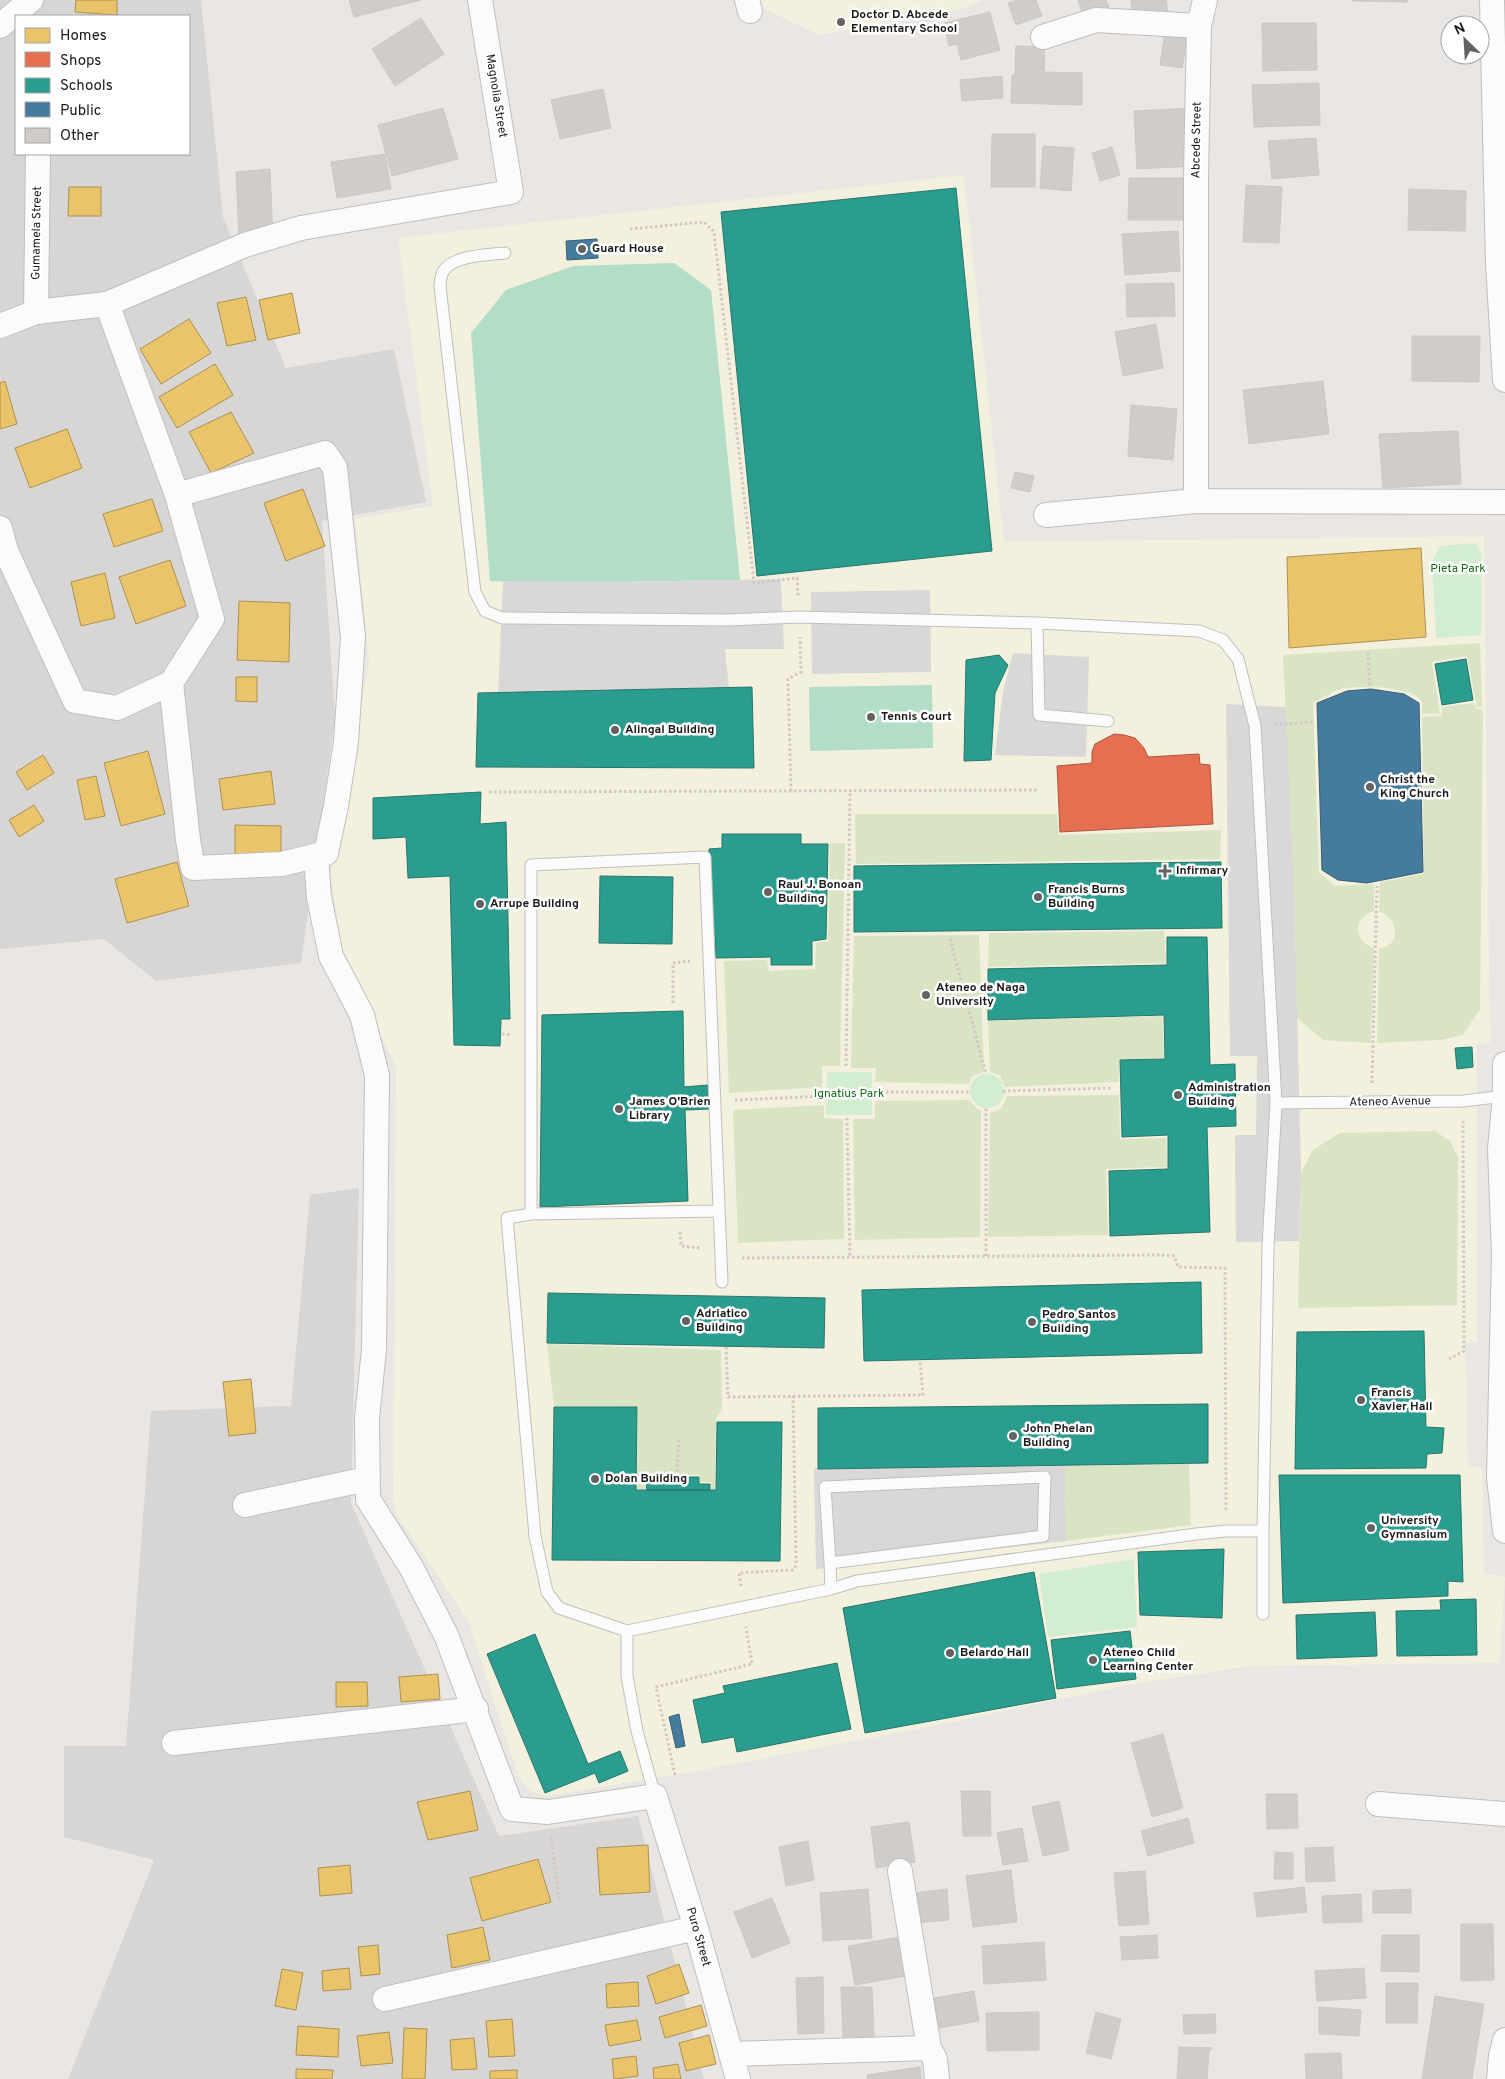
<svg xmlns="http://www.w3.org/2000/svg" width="1505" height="2079" viewBox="0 0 1505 2079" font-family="Overpass,sans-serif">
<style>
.residential{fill:#d8d6d5;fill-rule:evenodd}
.education{fill:#f3f0de}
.grass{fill:#d8e4c4}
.park{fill:#d2edd0}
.pitch{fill:#b2ddc6}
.parking{fill:#d9d8d7}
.homes{fill:#e9c46a;stroke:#ab9152}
.shops{fill:#e76f51;stroke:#aa5641}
.schools{fill:#2a9d8f;stroke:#26766c}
.public{fill:#457b9d;stroke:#385e76}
.building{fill:#cfccca;stroke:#ccc8c5}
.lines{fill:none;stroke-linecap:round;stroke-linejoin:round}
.lane-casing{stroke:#c0bfbe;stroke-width:13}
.street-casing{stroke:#c0bfbe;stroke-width:26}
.path{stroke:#d4c6c5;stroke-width:3;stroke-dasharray:2.5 2.5;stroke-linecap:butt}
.lane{stroke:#fcfbfb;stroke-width:11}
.street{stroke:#fcfbfb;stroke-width:24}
.poi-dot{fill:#636261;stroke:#fff;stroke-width:2}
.labels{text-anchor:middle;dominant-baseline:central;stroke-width:5;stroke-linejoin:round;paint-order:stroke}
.poi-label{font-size:12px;font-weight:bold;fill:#1b1b1b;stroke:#fff;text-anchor:start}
.street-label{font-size:12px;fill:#1b1b1b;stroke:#fff}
.park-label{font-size:12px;fill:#146d14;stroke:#fff}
</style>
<rect width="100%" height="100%" fill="#e9e6e3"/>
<path class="residential" d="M0,0H201L223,217L286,368L394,349L426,502L322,521L335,718L301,963L156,981L104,939L0,949ZM16,16H189V154H16Z
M359,1188L351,1503L499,1836L638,1816L704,2079H68L154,1860L64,1837V1746H126L151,1411L291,1406L310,1195Z"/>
<path class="education" d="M760,0H983L965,8L820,35L762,8Z
M964,175L1004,542L1484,536L1490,1043L1477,1044V1342L1465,1343L1468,1466L1482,1467L1484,1573L1505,1577L1500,1663L1250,1666L1127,1685L927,1727L675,1775L544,1796L529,1790L518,1775L469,1623L397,1515L393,1498L396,1068L341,946L331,874L369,661L355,519L433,506L398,238Z"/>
<path class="grass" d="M1480,643L1482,707H1477L1467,656L1432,662L1440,713L1422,714C1422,711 1423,705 1422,702C1416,686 1355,685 1341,689C1331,692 1322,699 1313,703L1319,873L1335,886L1374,884V911C1352,917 1354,942 1374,948L1371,1043L1323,1040L1297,1018L1294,885L1283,655Z
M1474,703L1476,709L1483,710L1480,1009L1463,1035L1440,1040L1377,1043L1379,948C1401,947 1400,919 1379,911L1380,882L1424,874L1422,717L1442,716V707Z
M855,814H1057L1059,835L1221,830L1220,859L856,864Z
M830,843H845L840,1066H822V1087L729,1093L724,961L767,960L769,971L815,969L816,943L828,941Z
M1164,931L1166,963L988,967L989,933Z
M979,935L984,1072L972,1076L969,1084L875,1082L876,1068H851L854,936Z
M1162,1016L1164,1058L1119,1060V1082L1005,1087L1000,1075L990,1072L988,1021Z
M1119,1095L1120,1139L1166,1138L1167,1167L1106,1169L1108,1235L988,1237L990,1113L1001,1109L1007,1096Z
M969,1100L977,1109L981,1110L980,1237L855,1240L853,1119H875V1101Z
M824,1105V1118L843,1119L844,1239L738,1243L733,1110Z
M1435,1131L1450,1141L1458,1157L1457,1305L1298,1308L1301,1173L1313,1150L1340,1133Z
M547,1344L721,1350L722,1410L716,1418L715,1490H711V1482H700V1475H655L654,1483L646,1482L645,1489H637L638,1407L554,1406Z
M1189,1463L1191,1525L1066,1541L1065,1466Z"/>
<path class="park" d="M1475,543L1480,549L1482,558L1481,635L1436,638L1432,561L1440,546Z
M827,1072H872V1115H826Z
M970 1091a17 17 0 1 1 34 0a17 17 0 1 1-34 0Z
M1134,1559L1137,1627L1048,1637L1039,1574Z"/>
<path class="pitch" d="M674,263L711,290L740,580L546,583L490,581L471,333L506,290L573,266Z
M932,685L933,748L810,751L809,687Z"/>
<path class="parking" d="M781,579L784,649H725L729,687L498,693L503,581L631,582Z
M930,590L931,672L812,674L811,592Z
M1013,653L1089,657L1086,757L995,755L1003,692Z
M1226,704L1286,707L1294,885L1301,1173L1299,1241L1236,1242L1235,1135H1256L1257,1056H1230Z
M1065,1466L1066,1541L816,1569L814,1468Z"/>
<path class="homes" d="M76,0H117V15L75,12Z
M69,187H101V216H68Z
M292,293L300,333L268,340L259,300Z
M246,297L256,340L227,346L217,303Z
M189,319L211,353L161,384L140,349Z
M215,364L233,395L177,428L159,397Z
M5,381L17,424L0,429V383Z
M231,412L254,453L211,473L189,432Z
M67,429L82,468L30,488L15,448Z
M303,489L325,546L286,561L264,503Z
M152,499L163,531L114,547L103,514Z
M1421,548L1426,637L1289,648L1287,557Z
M170,560L186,606L136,624L119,577Z
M105,573L115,618L81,626L71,582Z
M239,601L290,603L289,662L237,660Z
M236,677H257V702L236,701Z
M148,751L165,814L121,826L104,763Z
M43,755L54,773L27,790L16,772Z
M271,771L275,804L223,810L219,779Z
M96,776L105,816L85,820L77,780Z
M34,805L44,821L19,837L9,820Z
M235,825L281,826V854H235Z
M177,862L189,906L127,923L115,879Z
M251,1379L256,1433L229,1436L223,1382Z
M438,1674L440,1699L401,1702L399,1677Z
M336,1682H367L368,1706L336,1707Z
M470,1791L478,1830L428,1840L417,1802Z
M648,1845L650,1892L600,1895L597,1848Z
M538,1859L551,1902L482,1921L470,1878Z
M350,1865L352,1893L320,1896L318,1868Z
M483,1927L490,1960L452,1968L447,1935Z
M378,1945L380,1974L361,1976L358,1947Z
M679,1964L689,1993L656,2004L647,1976Z
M349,1968L351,1989L323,1991L322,1971Z
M282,1969L303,1973L296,2010L275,2006Z
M638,1982L639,2006L607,2008L606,1984Z
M701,2005L707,2026L665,2038L659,2017Z
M512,2019L515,2056L489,2057L486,2021Z
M637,2020L641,2040L609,2046L605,2025Z
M298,2026L339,2029L338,2057L296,2055Z
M404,2028L427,2029L425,2079H402Z
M389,2032L393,2063L361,2066L357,2036Z
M709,2035L716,2064L686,2071L679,2043Z
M474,2038L477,2069L452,2070L450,2040Z
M636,2056L638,2076L614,2079L612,2059Z
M678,2064L681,2079H654L653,2068Z
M296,2069L333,2070L332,2079H296Z
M517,2070V2079H490V2071Z"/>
<path class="shops" d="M1114,734L1124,735L1135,738L1144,748L1148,757L1199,754L1200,764L1210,765L1213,824L1060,832L1057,766L1092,763V752L1095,744Z"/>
<path class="schools" d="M956,188L992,551L757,576L721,212Z
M999,655L1008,665L995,693L991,760L964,761L966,660Z
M1466,659L1473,700L1442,705L1435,664Z
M752,687L754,768L476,767L478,693Z
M481,792L480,824L506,822L510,1019H501L500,1046L454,1045L450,876L408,878L406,837L373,839V798Z
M722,834H801V844H828L826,939L812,941V965H771V957L716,958L715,935H709V849L722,848Z
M1221,862L1222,928L854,932V866Z
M600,876L673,877L672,944L599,943Z
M1167,937H1207L1210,1065L1235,1064L1236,1126L1207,1127L1210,1232L1110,1236L1109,1171L1168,1169V1135L1122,1137L1120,1060L1165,1059L1164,1015L988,1020V969L1167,965Z
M683,1011L684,1087L708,1085L709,1109L685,1110L688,1201L540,1207L542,1015Z
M1472,1047L1473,1067L1457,1069L1455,1048Z
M1201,1282L1202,1353L864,1361L862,1290Z
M548,1293L825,1298L824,1348L547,1343Z
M1424,1331L1426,1427L1444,1428L1442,1453L1427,1454L1426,1468L1295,1469L1297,1332Z
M1208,1404V1463L818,1469V1408Z
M554,1407H637L636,1490H716L717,1422H782L780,1561L552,1560Z
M1279,1475H1460L1463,1582L1448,1581V1596L1283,1603Z
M656,1477H699V1484H710V1490H647L646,1483H655Z
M1224,1549L1222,1618L1140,1615L1138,1552Z
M1034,1572L1056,1698L865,1733L843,1608Z
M1476,1599L1477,1655L1397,1656L1396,1611L1441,1610L1440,1600Z
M1375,1612L1377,1656L1297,1659L1296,1615Z
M1130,1631L1136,1679L1057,1689L1051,1640Z
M535,1634L588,1764L620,1751L628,1771L599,1783L595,1773L545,1793L487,1654Z
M837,1663L851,1729L737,1752L734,1737L702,1743L693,1700L725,1693L723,1686Z"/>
<path class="public" d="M597,239L598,258L567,260L566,241Z
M1371,689L1404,694L1419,703L1423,872L1367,883L1338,880L1322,870L1317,703L1347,691Z
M679,1714L685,1746L676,1748L669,1717Z"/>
<path class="building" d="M349,0H421L354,17Z
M1017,0H1036L1042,16L1016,25L1008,3Z
M1078,0H1106L1109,7L1083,16Z
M1131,0H1166L1168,14L1133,19Z
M1352,0H1407V2L1352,1Z
M990,12L1000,50L961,60L957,44L949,46L944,23Z
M421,18L444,54L395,86L372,49Z
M1262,23H1316L1317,70L1263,71Z
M1165,31L1188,35L1182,68L1160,65Z
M1016,46L1045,47L1044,72L1082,73V105L1011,103L1012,75L1015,74Z
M1002,76L1003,98L962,101L960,80Z
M1319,83L1320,125L1254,127L1252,85Z
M603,89L611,128L560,139L551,100Z
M443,108L458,159L392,176L378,125Z
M1191,108L1193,166L1137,169L1134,111Z
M992,134H1035V187H991Z
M1316,138L1319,175L1272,179L1268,141Z
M1043,146L1074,148L1071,191L1040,188Z
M1112,147L1120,175L1100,181L1092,153Z
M385,154L391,189L337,198L331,162Z
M270,169L273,237L239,239L236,172Z
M1129,178H1188L1187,220H1128Z
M1246,185L1282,187L1279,243L1243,242Z
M1409,189L1466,191L1465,231L1408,230Z
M1178,231L1180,271L1125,275L1122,234Z
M1174,283L1175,316L1127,317L1126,284Z
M1156,324L1163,368L1123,376L1115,332Z
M1412,336H1480L1479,382L1412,381Z
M1323,381L1329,434L1249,444L1243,390Z
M1131,405L1177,409L1173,460L1128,456Z
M1458,431L1461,484L1383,488L1379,434Z
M1015,472L1034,476L1030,492L1011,488Z
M1163,1734L1183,1808L1152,1817L1131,1743Z
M961,1791H990L991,1836H963Z
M1266,1794H1297L1298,1828L1267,1829Z
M1059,1801L1069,1850L1043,1856L1032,1807Z
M1188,1818L1194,1843L1148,1856L1141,1831Z
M909,1822L915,1862L876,1868L871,1827Z
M1022,1828L1028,1861L1003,1865L997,1833Z
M808,1841L814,1880L786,1886L779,1847Z
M1333,1847L1335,1881L1306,1882L1305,1848Z
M1275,1852L1293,1853V1879H1274Z
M1011,1870L1017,1922L973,1927L966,1876Z
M1145,1871L1149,1924L1119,1926L1114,1873Z
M1304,1887L1307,1912L1257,1917L1254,1893Z
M868,1889L872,1938L823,1941L820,1893Z
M947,1889L949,1920L915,1923L913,1893Z
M1411,1889V1913H1373V1891Z
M1361,1894L1362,1922L1323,1923L1322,1896Z
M772,1898L790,1943L752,1958L734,1912Z
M1461,1924H1493L1494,1980L1461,1981Z
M1157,1935L1158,1958L1122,1960L1120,1937Z
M1382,1935H1419V1972L1381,1971Z
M900,1937L906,1976L855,1985L848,1946Z
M1044,1942L1046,1980L984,1984L982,1946Z
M1364,1968L1366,1998L1317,2001L1315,1971Z
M823,1977L824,2033L798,2034L796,1978Z
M1386,1983H1418L1417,2023H1386Z
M841,1987H871L872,1989L874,2036L843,2037Z
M974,1991L979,2021L934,2029L929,1999Z
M1435,1996L1484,2004L1472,2079H1422Z
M1319,2007L1361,2010L1359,2036L1319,2034Z
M1039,2012V2050L987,2051L986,2013Z
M1096,2012L1121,2019L1111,2059L1086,2053Z
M1215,2014L1216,2033L1184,2034L1183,2015Z
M1179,2047L1213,2048L1209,2051L1207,2079H1177Z
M1341,2053L1342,2079H1306L1305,2054Z
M920,2067L921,2079H868L867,2075Z"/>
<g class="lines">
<g class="lane-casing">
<path id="lane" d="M505,253C488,255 449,255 442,274C441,277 440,282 440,286L475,592L485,611L502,618L727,620L799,617L1037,623L1199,631L1223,640L1238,659L1255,726L1276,1103L1268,1247L1263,1531H1226L1196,1534L857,1581L831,1589L627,1631V1676L637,1731L655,1796
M1037,623L1039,715L1108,721
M1276,1103L1463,1101L1505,1096
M531,1214L719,1211
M1045,1477L1043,1536L830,1563L825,1487Z
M1263,1531V1614
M830,1563L831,1589
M627,1631L559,1608L547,1592L535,1536L507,1218L531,1214V865L705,857L722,1282"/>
</g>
<g class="street-casing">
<path id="street" d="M747,0L750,11
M1492,0L1498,263L1505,380
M0,26L31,0
M1043,37L1096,20L1199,26
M36,312L38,154
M0,326L36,312L107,304L245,245L301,228L511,192L480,0
M1196,501V177L1199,26L1205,0
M1046,515L1196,501L1505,502
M0,528L6,551L75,701L117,708L171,683L212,619L177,495L107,304
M171,683L188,840L193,868L282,864L326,853L336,806L346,742L353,637L335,468L325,453L177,495
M316,856L319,897L331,956L362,1015L377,1075L374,1349L367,1418L368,1499L411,1567L446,1635L512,1809L548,1812L655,1796L696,1928L738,2079
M1505,1064V1096L1500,1149L1504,1254L1499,1477L1505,1531
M245,1505L367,1479
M174,1743L476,1709
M1378,1804L1505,1814
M385,1999L696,1928
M929,2048L935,2059L937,2079
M731,2054L929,2048L900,1871
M1499,2079L1501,2056L1505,2040"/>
</g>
<path class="path" d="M630,229L704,222L714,232L754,583L797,578L798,596
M1368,653L1370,686
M1275,725L1312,722
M791,791L788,679L801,672L800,637
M489,792L1037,790
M950,939L986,1074
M673,1003V963L690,961
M502,1034L512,1035
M846,1066L850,791
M1372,1083L1377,886
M1003,1091L1113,1088
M876,1092H970
M735,1100L824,1096
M847,1118L850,1257
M680,1232L681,1246L700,1248
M986,1256V1108
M742,1258L1159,1255L1174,1256L1178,1267L1225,1268L1226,1511
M726,1347L728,1397L923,1395L920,1361
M1449,1359L1464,1351L1463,1121
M677,1472L679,1438
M741,1586L739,1573L793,1570L796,1565L793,1396
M675,1775L656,1687L752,1664L746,1627
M551,1837L559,1900"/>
<use href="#lane" class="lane"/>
<use href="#street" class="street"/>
</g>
<g class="poi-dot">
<circle cx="841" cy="22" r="5"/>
<circle cx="582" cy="249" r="5"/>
<circle cx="871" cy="717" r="5"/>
<circle cx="615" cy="730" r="5"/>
<circle cx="1370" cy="787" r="5"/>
<path d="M1162.5 863.5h5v5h5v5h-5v5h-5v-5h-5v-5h5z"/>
<circle cx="768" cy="892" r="5"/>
<circle cx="1038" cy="897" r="5"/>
<circle cx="480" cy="904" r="5"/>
<circle cx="926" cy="995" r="5"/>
<circle cx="1178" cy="1095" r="5"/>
<circle cx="619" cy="1109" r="5"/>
<circle cx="686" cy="1321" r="5"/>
<circle cx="1032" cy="1322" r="5"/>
<circle cx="1361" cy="1400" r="5"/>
<circle cx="1013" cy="1436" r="5"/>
<circle cx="595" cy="1479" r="5"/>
<circle cx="1371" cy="1528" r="5"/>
<circle cx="950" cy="1653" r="5"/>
<circle cx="1093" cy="1660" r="5"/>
</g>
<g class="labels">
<g class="poi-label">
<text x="851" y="15">Doctor D. Abcede<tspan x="851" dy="14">Elementary School</tspan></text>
<text x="592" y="249">Guard House</text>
<text x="881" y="717">Tennis Court</text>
<text x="625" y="730">Alingal Building</text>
<text x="1380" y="780">Christ the<tspan x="1380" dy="14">King Church</tspan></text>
<text x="1176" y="871">Infirmary</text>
<text x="778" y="885">Raul J. Bonoan<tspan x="778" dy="14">Building</tspan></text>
<text x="1048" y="890">Francis Burns<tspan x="1048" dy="14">Building</tspan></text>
<text x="490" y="904">Arrupe Building</text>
<text x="936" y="988">Ateneo de Naga<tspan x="936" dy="14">University</tspan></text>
<text x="1188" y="1088">Administration<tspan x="1188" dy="14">Building</tspan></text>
<text x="629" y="1102">James O'Brien<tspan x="629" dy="14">Library</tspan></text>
<text x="696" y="1314">Adriatico<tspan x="696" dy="14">Building</tspan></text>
<text x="1042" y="1315">Pedro Santos<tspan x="1042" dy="14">Building</tspan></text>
<text x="1371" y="1393">Francis<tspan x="1371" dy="14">Xavier Hall</tspan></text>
<text x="1023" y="1429">John Phelan<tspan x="1023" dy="14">Building</tspan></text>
<text x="605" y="1479">Dolan Building</text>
<text x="1381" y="1521">University<tspan x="1381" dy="14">Gymnasium</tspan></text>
<text x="960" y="1653">Belardo Hall</text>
<text x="1103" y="1653">Ateneo Child<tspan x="1103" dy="14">Learning Center</tspan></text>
</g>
<g class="street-label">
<text transform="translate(496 96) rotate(81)">Magnolia Street</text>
<text transform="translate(1197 140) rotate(-89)">Abcede Street</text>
<text transform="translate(37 233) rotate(-89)">Gumamela Street</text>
<text transform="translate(1390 1102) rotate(-1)">Ateneo Avenue</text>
<text transform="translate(698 1937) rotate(74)">Puro Street</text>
</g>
<g class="park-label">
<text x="1458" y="569">Pieta Park</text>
<text x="849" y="1094">Ignatius Park</text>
</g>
</g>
<rect x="15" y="15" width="175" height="140" fill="#ffffff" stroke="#a4a4a4"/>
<rect x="25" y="28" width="25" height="15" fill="#e9c46a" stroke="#a4a4a4"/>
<text x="60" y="40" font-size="15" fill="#1b1b1b">Homes</text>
<rect x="25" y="52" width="25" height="15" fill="#e76f51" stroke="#a4a4a4"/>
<text x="60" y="65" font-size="15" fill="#1b1b1b">Shops</text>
<rect x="25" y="78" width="25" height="15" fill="#2a9d8f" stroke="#a4a4a4"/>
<text x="60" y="90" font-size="15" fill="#1b1b1b">Schools</text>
<rect x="25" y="102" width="25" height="15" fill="#457b9d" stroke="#a4a4a4"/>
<text x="60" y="115" font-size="15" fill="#1b1b1b">Public</text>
<rect x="25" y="128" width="25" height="15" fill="#cfccca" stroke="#a4a4a4"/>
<text x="60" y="140" font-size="15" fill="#1b1b1b">Other</text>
<g transform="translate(1465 40) rotate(335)"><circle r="24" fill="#ffffff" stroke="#a4a4a4"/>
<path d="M0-4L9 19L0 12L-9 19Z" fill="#636261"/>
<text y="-8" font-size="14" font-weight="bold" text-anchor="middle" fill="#1b1b1b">N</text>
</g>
</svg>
